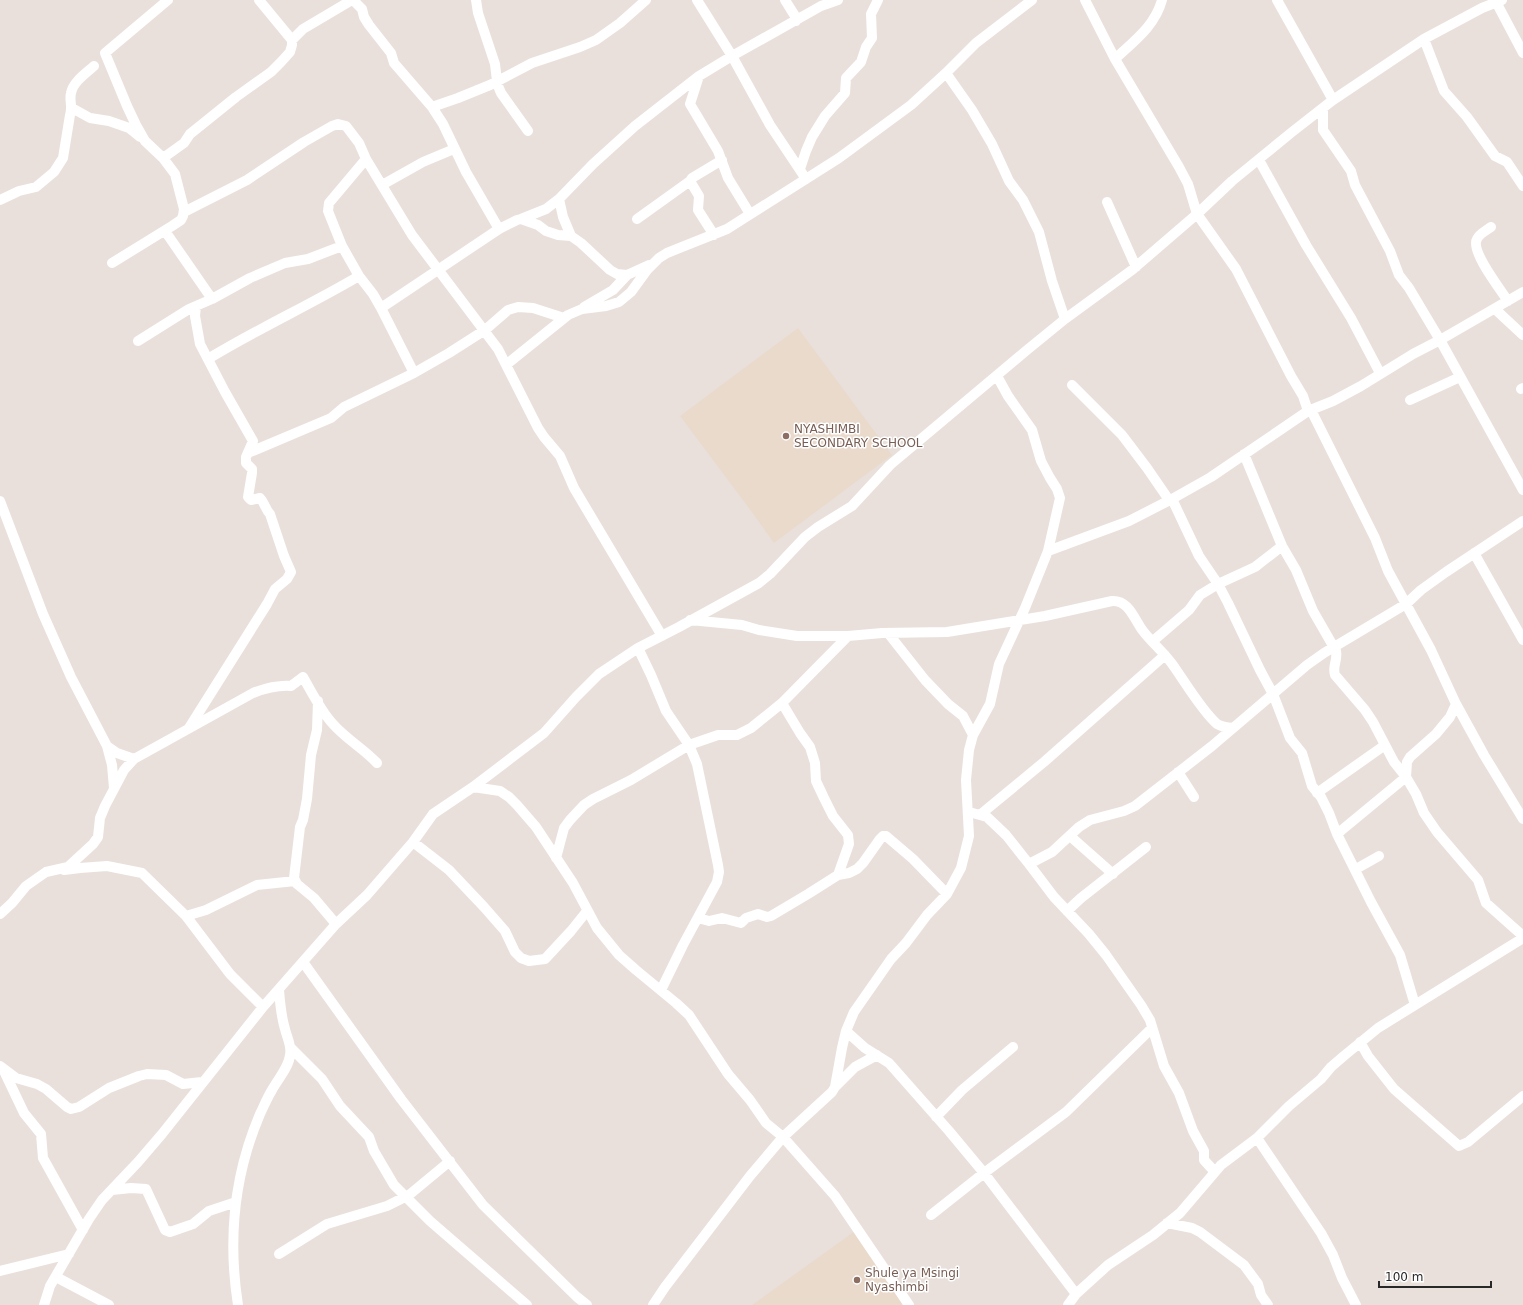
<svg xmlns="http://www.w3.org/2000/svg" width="1523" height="1305" viewBox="0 0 1523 1305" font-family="'DejaVu Sans',sans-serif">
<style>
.education{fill:#e9dacc}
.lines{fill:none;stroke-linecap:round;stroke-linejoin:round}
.minor{stroke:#fff;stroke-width:10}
.education-dot{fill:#8d6e63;stroke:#fff;stroke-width:1.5}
.labels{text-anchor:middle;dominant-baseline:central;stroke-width:3;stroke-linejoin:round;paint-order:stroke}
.education-label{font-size:12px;fill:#785e54;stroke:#fff;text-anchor:start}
</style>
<rect width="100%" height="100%" fill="#e9e0db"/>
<path class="education" d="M798,328L892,455L774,543L751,511L680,416Z
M855,1231L904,1302L901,1305H752Z"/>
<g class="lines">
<path class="minor" d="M353,0L362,9L364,17L369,25L391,53L394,63L432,107L443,124L466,172L499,229L517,220L521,219L546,209L559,199L593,164L635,126L699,76L732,56L821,6L838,0
M476,0L478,13L495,64L497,81
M697,0L732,56L770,125L806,179
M785,0L795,16L796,21
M1085,0L1115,59L1179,167L1188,184L1197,214L1236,269L1291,376L1303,396L1308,411
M1277,0L1333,100
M1495,0L1523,53
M1424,39L1444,91L1467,117L1495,156L1507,162L1523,186
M292,40L303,29L352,0
M1115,59C1134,41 1155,26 1162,0
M946,73L972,110L992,144L1009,181L1023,200L1039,232L1052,281L1065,319
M699,76L690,104L718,151L728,178L750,214
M496,81L501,93L528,131
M432,107L458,98L490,85L532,63L580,47L596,40L620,23L646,0
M72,108L90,118L109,121L129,128L140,137
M1323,108V130L1351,171L1355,185L1390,251L1399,275L1409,288L1440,340L1523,490
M163,158L184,143L190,134L236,97L271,72L281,62L290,52L292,45V40L259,0
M366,159L329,203L328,211L342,246L359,276L373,294L381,308
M1259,160L1306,245L1351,318L1380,373
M800,169L806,151L812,137L825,116L845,93L846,78L861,62L866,47L872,38L871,14L878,0
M382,185L423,162L454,149
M559,199L563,217L571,236
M0,200L19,191L36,187L54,172L63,158L70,115C73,106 69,101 71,93C73,82 86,73 94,66
M1107,202L1136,267
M184,212L247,180L304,142L332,126L338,124L346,126L359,143L366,159L412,235L498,349L538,428L544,437L560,456L574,488L662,636
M521,219L538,225L546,231L558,235L571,236L581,243L610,270L617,274L627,275L649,265
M637,219L690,181
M1491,227C1487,230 1479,234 1477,239C1470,251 1501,290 1508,301
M165,231L212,299
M714,235L698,210L699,196L690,181L692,178L722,160
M112,263L172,226L181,220L183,216L184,209L175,174L163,158L145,141L136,125L127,106L105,53L168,0
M584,307L613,290L627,275
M1495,309L1523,335
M138,341L189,309L212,299L250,278L285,263L308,259L342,246
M208,359C257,329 310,305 359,276
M507,364L568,315L582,309L606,306L619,302L631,292L647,270L659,258L667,253L727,229L839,158L911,105L946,73L976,43L1032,0
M414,373L381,308L499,229
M1072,385L1122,435L1147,468L1169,500
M1521,389L1523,388
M1410,400L1460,377
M1311,410L1375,538L1388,571L1431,650L1456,704L1484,755L1523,819
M248,453L331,418L344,407L414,373L449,353L485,330L508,310L518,307L533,308L564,318
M1244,454L1282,546L1296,570L1313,611L1336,651C1338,660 1332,666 1335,675L1365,710L1373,722L1394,762L1406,777L1416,794L1424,813L1437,832L1478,880L1486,903L1523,936
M1172,499L1199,556L1218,584L1228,603L1260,670L1273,694L1290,738L1302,753L1312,786L1321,797L1329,813L1337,834L1371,902L1400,955L1415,1005
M0,501L43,614L71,677L107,746L112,765L114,788
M1048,551L1129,521L1172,499L1211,477L1308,411L1333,401L1361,386L1413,354L1440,340L1523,292
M1474,553L1523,640
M690,620L742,625L759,630L797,636H848L882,633L947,632L1045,616L1112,601C1129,600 1134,619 1143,631C1153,644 1166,654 1175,668C1186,684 1203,712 1217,724C1222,727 1227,727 1232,728
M888,633L925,680L948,704L963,716L973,735
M1153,641L1189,610L1200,595L1218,584L1255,567L1282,546
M638,648L651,675L666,711L689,745L697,764L718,865L719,872L717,882L683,945L661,990
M318,701L317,730L311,755L307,799L303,820L300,827L294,878L297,884L314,898L336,924
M782,703L800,733L810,747L815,763L816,781L824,798L833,816L848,835L849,844L838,875
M189,728L267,604L275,589L287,579L291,572L284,556L270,514C265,509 265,503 260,498L251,500L248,497L252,473V469L246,463V457L253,441L225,392L200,344L195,316L196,306
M107,746L117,753L134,759
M1178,772L1194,797
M473,787L500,791L509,797L517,805L536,827L573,883L597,928L619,955L636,970L676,1003L689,1015L728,1074L750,1100L766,1123L783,1137L835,1196L909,1305
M1317,793L1385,745
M969,812L987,817L1006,835L1029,864L1054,897L1089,934L1106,955L1141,1005L1150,1020L1164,1066L1179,1093L1193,1131L1204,1151V1160L1215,1172
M981,814L1044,762L1165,655
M1337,834L1406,777L1407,762L1410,757L1436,734L1450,717L1456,704
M1070,836L1113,874
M413,842L449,870L484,907L505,931L515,952L521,958L529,961L545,959L571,931L587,911
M556,858L564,828L570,820L584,805L593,799L631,780L689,745L718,735H737L751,728L782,703L848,636
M1029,864L1052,852L1079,827L1090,820L1124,811L1135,806L1212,746L1307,665L1324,653L1406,604L1421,590L1446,572L1523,521
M1356,869L1379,856
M64,870L80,868L107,866L142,873L186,916L230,974L263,1007
M1067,911L1081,898L1146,847
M0,914L12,903L26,886L46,872L68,867L93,844L98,837L100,818L105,806L124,770L134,759L253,693C266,688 277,685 291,686L303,677C311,691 322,713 333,724C346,739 363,748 377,763
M186,916L206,910L257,885L295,881
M698,918L709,921L722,918L741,923L746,918L758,914L767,917L771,916L808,894L838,875L849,873L857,869L863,863L880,839L883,836H886L913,859L947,894
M303,962L401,1099L483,1205L577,1297L587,1305
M846,1031L865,1048L889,1063L949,1131L984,1173L1076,1294
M1360,1042L1368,1056L1394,1089L1459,1146L1468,1142L1523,1096
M291,1048L322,1079L340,1106L369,1137L374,1151L394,1185L430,1221L527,1305
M0,1066L16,1078L37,1084L46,1089L67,1107L71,1109L79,1107L109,1088L139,1076L147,1074L166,1075L183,1084L202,1082
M3,1069L24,1113L41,1134L43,1158L83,1230
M835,1087L855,1067L877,1055
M936,1117L962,1090L1013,1047
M1257,1138L1321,1233L1333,1255L1342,1278L1356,1305
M112,1190L131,1188L146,1189L165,1230L170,1232L193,1224L209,1211L236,1202
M931,1215L984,1173L1066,1112L1152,1028
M1167,1223L1192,1228L1200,1232L1244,1265L1258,1284L1261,1295L1268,1305
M279,1254L327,1224L387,1206L409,1195L450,1161
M0,1271L69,1254
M56,1277L109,1305
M44,1305L50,1286L89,1219L102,1200L138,1162L162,1134L263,1007L336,924L367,895L413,842L433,814L473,787L544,733L576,697L599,674L638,648L679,627L759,583L770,574L805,537L818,527L852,506L890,465L1027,350L1065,319L1132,270L1197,214L1232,181L1292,132L1333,100L1424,39L1482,8L1502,0
M238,1305C228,1241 234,1175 260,1114C264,1106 267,1098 272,1090C278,1079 289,1067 290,1055C292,1046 287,1038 285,1029C281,1016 280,1003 279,990
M653,1305L665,1287L750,1176L783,1137L832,1092L835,1087L842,1048L846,1031L854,1012L891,959L906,943L927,915L947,894L961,868L969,836L966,780L969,750L973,735L990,704L999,664L1025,608L1048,551L1060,498L1057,489L1050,478L1041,461L1032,430L1008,396L997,376
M1068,1305L1076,1294L1108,1265L1153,1235L1180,1213L1221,1165L1257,1138L1289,1106L1321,1079L1331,1067L1345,1055L1378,1028L1523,938"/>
</g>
<g class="education-dot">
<circle cx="786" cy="436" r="4"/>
<circle cx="857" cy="1280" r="4"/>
</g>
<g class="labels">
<g class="education-label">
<text x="794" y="429">NYASHIMBI<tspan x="794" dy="14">SECONDARY SCHOOL</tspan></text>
<text x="865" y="1273">Shule ya Msingi<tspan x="865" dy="14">Nyashimbi</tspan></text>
</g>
</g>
<path d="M1379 1281v6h112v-6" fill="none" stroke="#282828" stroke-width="2"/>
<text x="1385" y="1281" font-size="12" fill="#282828" stroke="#ffffff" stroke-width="3" paint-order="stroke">100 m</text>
</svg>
